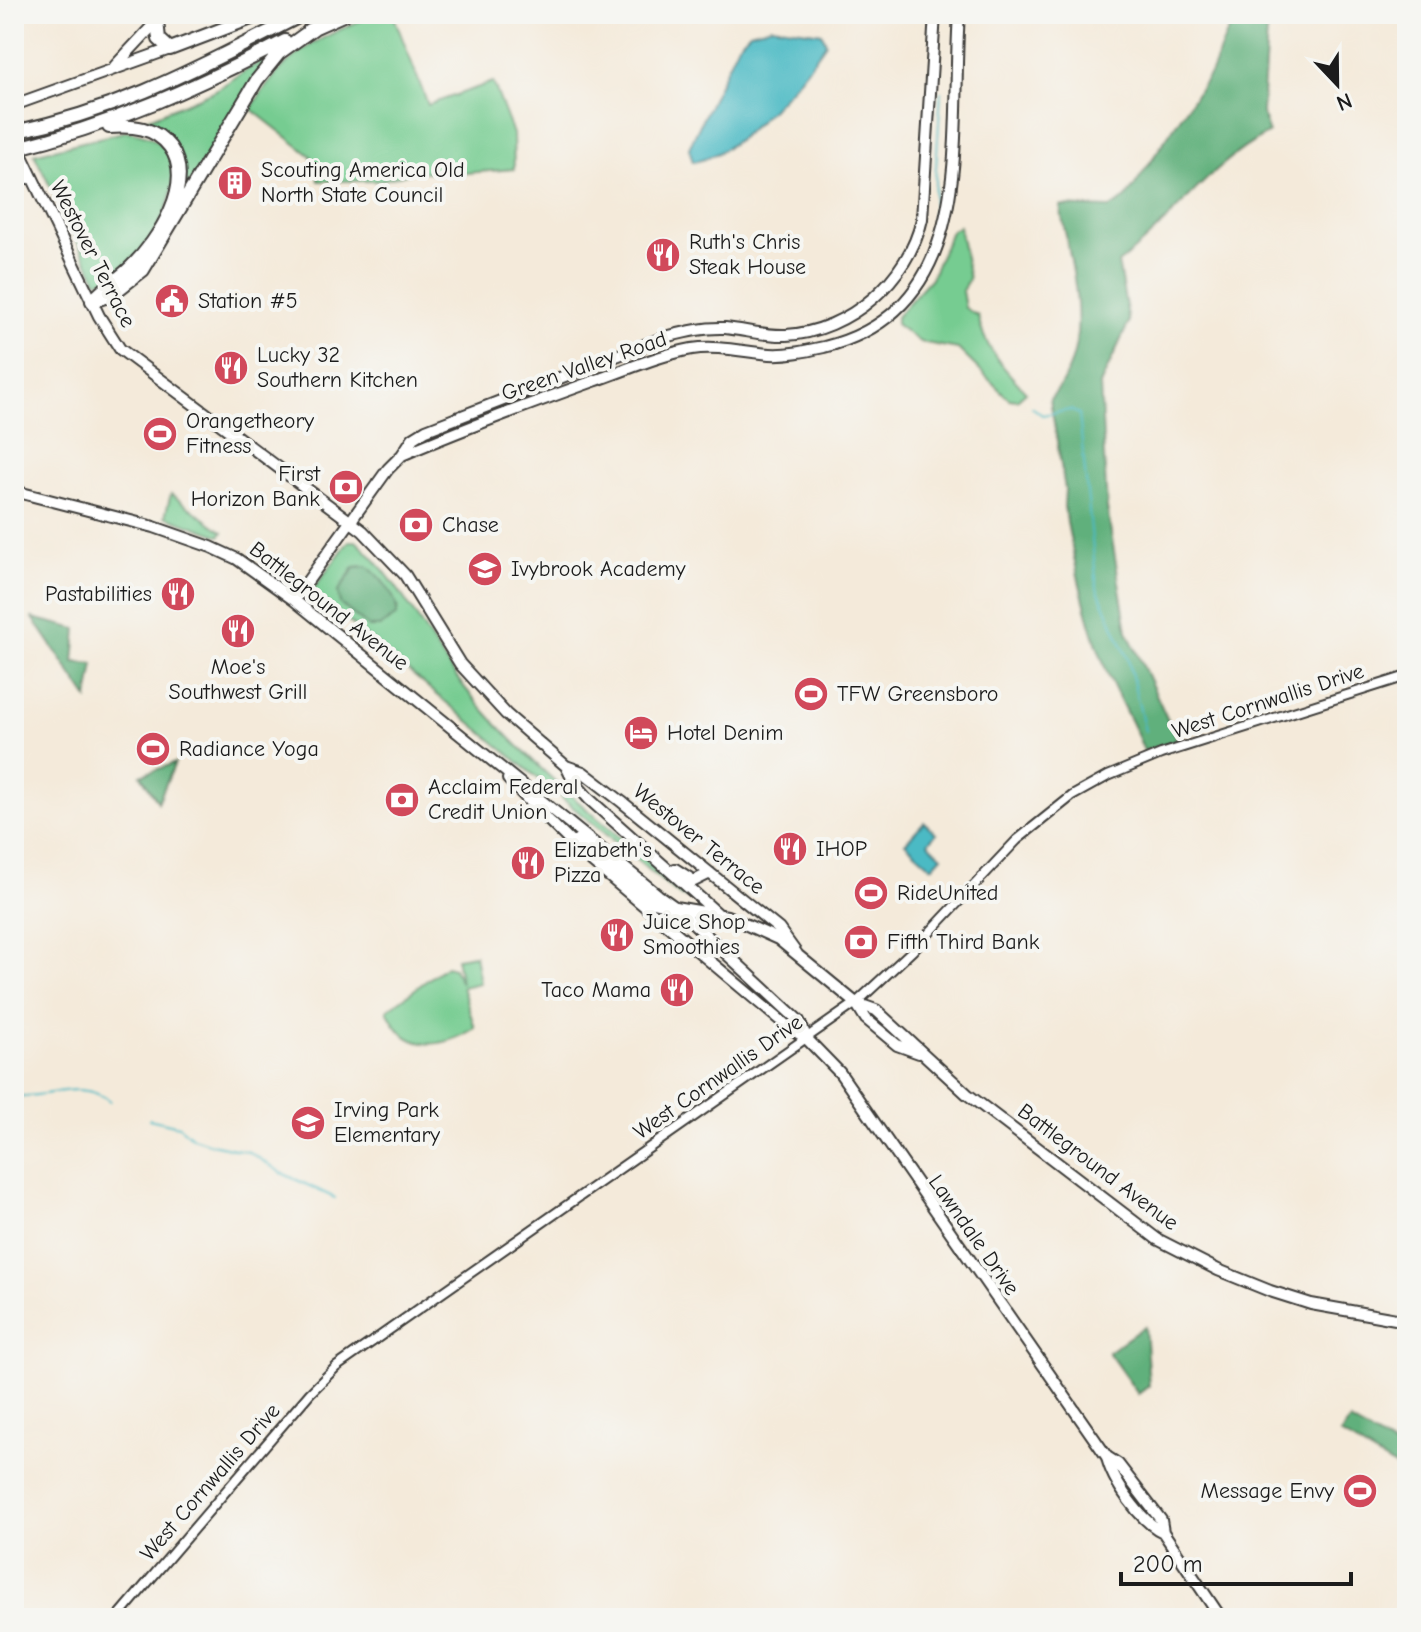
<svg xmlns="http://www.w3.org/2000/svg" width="1421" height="1632" viewBox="0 0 1421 1632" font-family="'Comic Neue',sans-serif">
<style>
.green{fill:#76cc91;stroke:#497456;stroke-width:2;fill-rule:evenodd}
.forest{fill:#60b07b;stroke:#3e664c;stroke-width:2}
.water{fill:#4cbac4;stroke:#346b70;stroke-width:2}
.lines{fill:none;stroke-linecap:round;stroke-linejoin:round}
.stream{stroke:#4cbac4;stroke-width:2}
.minor-casing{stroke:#3c3b38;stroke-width:12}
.major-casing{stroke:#3c3b38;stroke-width:14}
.highway-casing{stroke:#3c3b38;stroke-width:16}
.minor{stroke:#fff;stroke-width:8}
.major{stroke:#fff;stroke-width:10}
.highway{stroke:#fff;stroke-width:12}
.major-bridge-casing{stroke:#3c3b38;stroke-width:14;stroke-linecap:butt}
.major-bridge{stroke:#fff;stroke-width:10}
.labels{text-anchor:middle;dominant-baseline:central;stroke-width:8;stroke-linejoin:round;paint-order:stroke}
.poi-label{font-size:22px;fill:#1c1c1c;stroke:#f6f6f2;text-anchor:start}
.street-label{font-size:22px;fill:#1c1c1c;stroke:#f6f6f2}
</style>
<rect width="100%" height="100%" fill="#f6f6f2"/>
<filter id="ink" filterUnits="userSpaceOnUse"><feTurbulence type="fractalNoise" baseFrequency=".0125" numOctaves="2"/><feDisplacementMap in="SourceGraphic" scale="16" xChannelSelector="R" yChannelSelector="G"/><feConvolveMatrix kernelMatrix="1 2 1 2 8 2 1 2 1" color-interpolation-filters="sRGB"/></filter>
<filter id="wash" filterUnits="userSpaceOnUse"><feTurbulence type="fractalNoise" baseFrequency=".006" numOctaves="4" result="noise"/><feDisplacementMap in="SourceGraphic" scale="32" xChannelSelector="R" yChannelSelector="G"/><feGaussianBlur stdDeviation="1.8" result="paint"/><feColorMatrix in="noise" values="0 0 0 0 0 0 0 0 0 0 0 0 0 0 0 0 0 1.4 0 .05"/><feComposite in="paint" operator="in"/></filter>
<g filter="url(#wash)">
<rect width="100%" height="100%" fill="#f4eada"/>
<path class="green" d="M375,14H393L428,105L493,82L513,134L514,169L454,174L417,171L379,181H319L311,156L251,109C287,50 315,41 375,14Z
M267,57L269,59L182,196C192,153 165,149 142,121L214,91Z
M127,131C224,143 145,276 97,281L34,154Z
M959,226L969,279L962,291L965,308L978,316C985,350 1003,367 1026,392L1017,400L1009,399L958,349L920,342L896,324V317L931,278L951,231Z
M171,494L223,532L220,536L165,516Z
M349,541H356C402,582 426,640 465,688C528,766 618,835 695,899L681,897L312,591ZM367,566L398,607L396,615L380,627L338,592L354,567Z
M475,955L480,983L462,987L475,1028C440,1050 405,1053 387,1010L446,966L454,968L461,983L456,958Z"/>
<path class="forest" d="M1235,14H1268L1262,113L1269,133C1204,167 1174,222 1118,263L1129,322L1100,385L1107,508L1127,631L1177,740L1144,751C1132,720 1114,692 1103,662C1084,612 1074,559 1064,507L1065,489L1050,399C1098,347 1071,268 1060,206L1110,208L1126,198L1211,72Z
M367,566C379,576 399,597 397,615L379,627H369L340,604L338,592L355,567Z
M33,618L77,629L74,662L94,664L88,699Z
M175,763L158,802L141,775Z
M1145,1326L1149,1386L1138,1394L1108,1352Z
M1350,1421L1407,1454V1474L1340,1434Z"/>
<path class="water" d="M772,26L822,33L826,43C802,79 737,156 693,162L689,148L738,44L750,32Z
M924,822L936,833L928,843L942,856L932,867L905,843Z"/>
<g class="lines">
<path class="stream" d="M932,228L941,92
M1032,407L1042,415L1070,410L1079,414L1097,588L1128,659L1145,731
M14,1096C47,1099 81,1078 110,1101
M149,1119L179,1126L193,1138L211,1144L249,1152L282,1173L335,1198"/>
</g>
</g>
<g filter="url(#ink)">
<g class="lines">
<g class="minor-casing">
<path id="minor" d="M14,181L33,178
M117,1618L310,1393L336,1367L856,1003L913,950L1017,840L1072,796L1108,776L1161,754L1407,676"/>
</g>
<g class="major-casing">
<path id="major" d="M115,66L157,21
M14,105L170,49
M23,158L99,316L120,349L363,531L405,575L460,664L506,714L566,766L583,772L622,802L779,929L797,954
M402,455L413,438L426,430L665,337C685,332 704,327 725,328C745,330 766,336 786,335C849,332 909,279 922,219L935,14
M14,491L154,527L211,547L237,559L294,600L658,895L675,907L727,916L778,939L856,1003L866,1019L897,1045L919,1053
M294,600L388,469L402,455C465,428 530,404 594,381C626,370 659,355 692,349C718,345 744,352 770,354C788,355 806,351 824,347C980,308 950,136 959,14
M566,766L574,782L589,799L717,913
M508,779L533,805
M530,802L586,857L787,1026L806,1038L840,1073L1107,1457C1112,1481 1141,1522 1163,1532
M577,840L654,902L673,907
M675,869L694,881L710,873
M676,907L799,1021L806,1036
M856,1003L876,1010L967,1094L1157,1239L1218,1270L1270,1291L1311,1304L1407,1321
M1107,1457L1118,1464L1161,1520L1163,1532L1221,1618"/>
</g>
<g class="highway-casing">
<path id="highway" d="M157,21L159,39L170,49L262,14
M309,30L345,14
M14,132C128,108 202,65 304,14
M14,149C110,126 197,87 285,41
M94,299C105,287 119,279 131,267C158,241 196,183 170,147C155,127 133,125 109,127
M92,301L111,295L143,270L257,80L279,53L314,28"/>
</g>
<use href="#minor" class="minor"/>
<use href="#major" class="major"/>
<use href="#highway" class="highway"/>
<g class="major-bridge-casing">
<path id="major-bridge" d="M14,139L23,158"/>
</g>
<use href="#major-bridge" class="major-bridge"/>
</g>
</g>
<defs>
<g id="building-disc" transform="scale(1.8)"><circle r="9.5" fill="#d1495b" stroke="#f6f6f2"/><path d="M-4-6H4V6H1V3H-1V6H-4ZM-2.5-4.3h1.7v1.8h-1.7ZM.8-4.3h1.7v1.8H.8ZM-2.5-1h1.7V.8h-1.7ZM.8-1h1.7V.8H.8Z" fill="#fff"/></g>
<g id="restaurant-disc" transform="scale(1.8)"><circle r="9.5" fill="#d1495b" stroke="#f6f6f2"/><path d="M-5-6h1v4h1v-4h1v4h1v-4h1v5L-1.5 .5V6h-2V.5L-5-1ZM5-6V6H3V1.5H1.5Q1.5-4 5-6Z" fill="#fff"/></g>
<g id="civic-disc" transform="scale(1.8)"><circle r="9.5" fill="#d1495b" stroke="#f6f6f2"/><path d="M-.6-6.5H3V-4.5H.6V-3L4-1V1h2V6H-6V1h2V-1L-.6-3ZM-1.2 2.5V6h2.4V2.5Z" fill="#fff"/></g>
<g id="stadium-disc" transform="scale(1.8)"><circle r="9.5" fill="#d1495b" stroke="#f6f6f2"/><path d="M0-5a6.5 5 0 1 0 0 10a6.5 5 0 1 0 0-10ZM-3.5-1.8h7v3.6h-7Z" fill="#fff"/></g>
<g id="bank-disc" transform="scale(1.8)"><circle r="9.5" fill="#d1495b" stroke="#f6f6f2"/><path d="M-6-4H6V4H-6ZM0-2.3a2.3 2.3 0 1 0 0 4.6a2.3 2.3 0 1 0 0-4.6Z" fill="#fff"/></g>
<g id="school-disc" transform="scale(1.8)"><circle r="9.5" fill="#d1495b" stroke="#f6f6f2"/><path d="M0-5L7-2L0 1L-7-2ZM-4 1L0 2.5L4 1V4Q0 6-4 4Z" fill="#fff"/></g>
<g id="hotel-disc" transform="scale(1.8)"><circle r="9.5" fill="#d1495b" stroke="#f6f6f2"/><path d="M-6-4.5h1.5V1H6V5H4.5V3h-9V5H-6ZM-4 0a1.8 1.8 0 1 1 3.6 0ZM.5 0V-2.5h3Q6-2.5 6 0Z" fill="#fff"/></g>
</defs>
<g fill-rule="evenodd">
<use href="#building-disc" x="235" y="183"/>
<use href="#restaurant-disc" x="663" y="255"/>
<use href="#civic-disc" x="172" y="301"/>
<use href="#restaurant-disc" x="231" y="368"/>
<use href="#stadium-disc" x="160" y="434"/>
<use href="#bank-disc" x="346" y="487"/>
<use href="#bank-disc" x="416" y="525"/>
<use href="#school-disc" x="485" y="569"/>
<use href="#restaurant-disc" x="178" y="594"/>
<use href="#restaurant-disc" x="238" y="631"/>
<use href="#stadium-disc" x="811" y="694"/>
<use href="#hotel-disc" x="641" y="733"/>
<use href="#stadium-disc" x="153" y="749"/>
<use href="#bank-disc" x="402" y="800"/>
<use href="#restaurant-disc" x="790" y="849"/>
<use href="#restaurant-disc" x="528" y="863"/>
<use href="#stadium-disc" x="871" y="893"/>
<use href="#restaurant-disc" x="617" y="935"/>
<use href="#bank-disc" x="861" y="942"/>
<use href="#restaurant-disc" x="677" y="990"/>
<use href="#school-disc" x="308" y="1123"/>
<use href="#stadium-disc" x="1360" y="1491"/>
</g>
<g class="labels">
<g class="poi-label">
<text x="261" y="170">Scouting America Old<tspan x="261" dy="25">North State Council</tspan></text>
<text x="689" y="242">Ruth's Chris<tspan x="689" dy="25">Steak House</tspan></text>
<text x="198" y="301">Station #5</text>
<text x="257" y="355">Lucky 32<tspan x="257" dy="25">Southern Kitchen</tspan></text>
<text x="186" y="421">Orangetheory<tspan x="186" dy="25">Fitness</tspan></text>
<text x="320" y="474" text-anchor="end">First<tspan x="320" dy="25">Horizon Bank</tspan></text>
<text x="442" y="525">Chase</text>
<text x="511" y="569">Ivybrook Academy</text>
<text x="152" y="594" text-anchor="end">Pastabilities</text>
<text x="238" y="667" text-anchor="middle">Moe's<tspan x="238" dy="25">Southwest Grill</tspan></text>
<text x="837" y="694">TFW Greensboro</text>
<text x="667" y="733">Hotel Denim</text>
<text x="179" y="749">Radiance Yoga</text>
<text x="428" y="787">Acclaim Federal<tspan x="428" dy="25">Credit Union</tspan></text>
<text x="816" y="849">IHOP</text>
<text x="554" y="850">Elizabeth's<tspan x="554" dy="25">Pizza</tspan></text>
<text x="897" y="893">RideUnited</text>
<text x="643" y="922">Juice Shop<tspan x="643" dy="25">Smoothies</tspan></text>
<text x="887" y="942">Fifth Third Bank</text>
<text x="651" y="990" text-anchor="end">Taco Mama</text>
<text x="334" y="1110">Irving Park<tspan x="334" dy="25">Elementary</tspan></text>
<text x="1334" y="1491" text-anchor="end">Message Envy</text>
</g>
<g class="street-label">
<text transform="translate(93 254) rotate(63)">Westover Terrace</text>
<text transform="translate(584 366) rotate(-19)">Green Valley Road</text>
<text transform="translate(329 606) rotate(38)">Battleground Avenue</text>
<text transform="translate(1268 701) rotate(-18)">West Cornwallis Drive</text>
<text transform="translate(699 839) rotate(39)">Westover Terrace</text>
<text transform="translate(718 1077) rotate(-35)">West Cornwallis Drive</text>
<text transform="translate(1098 1167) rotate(37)">Battleground Avenue</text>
<text transform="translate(974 1235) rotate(55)">Lawndale Drive</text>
<text transform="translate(210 1482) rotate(-49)">West Cornwallis Drive</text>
</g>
</g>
<rect width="1421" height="1632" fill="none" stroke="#f6f6f2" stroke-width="48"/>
<g transform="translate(1337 84) rotate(158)" stroke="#f6f6f2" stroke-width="6" paint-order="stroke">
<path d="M0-6L14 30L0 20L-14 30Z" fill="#1c1c1c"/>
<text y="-12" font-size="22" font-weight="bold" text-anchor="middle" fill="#1c1c1c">N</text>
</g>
<path d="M1121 1572v12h230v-12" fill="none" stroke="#1c1c1c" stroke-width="4"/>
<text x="1133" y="1572" font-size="24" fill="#1c1c1c" stroke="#f6f6f2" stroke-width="6" paint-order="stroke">200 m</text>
</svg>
